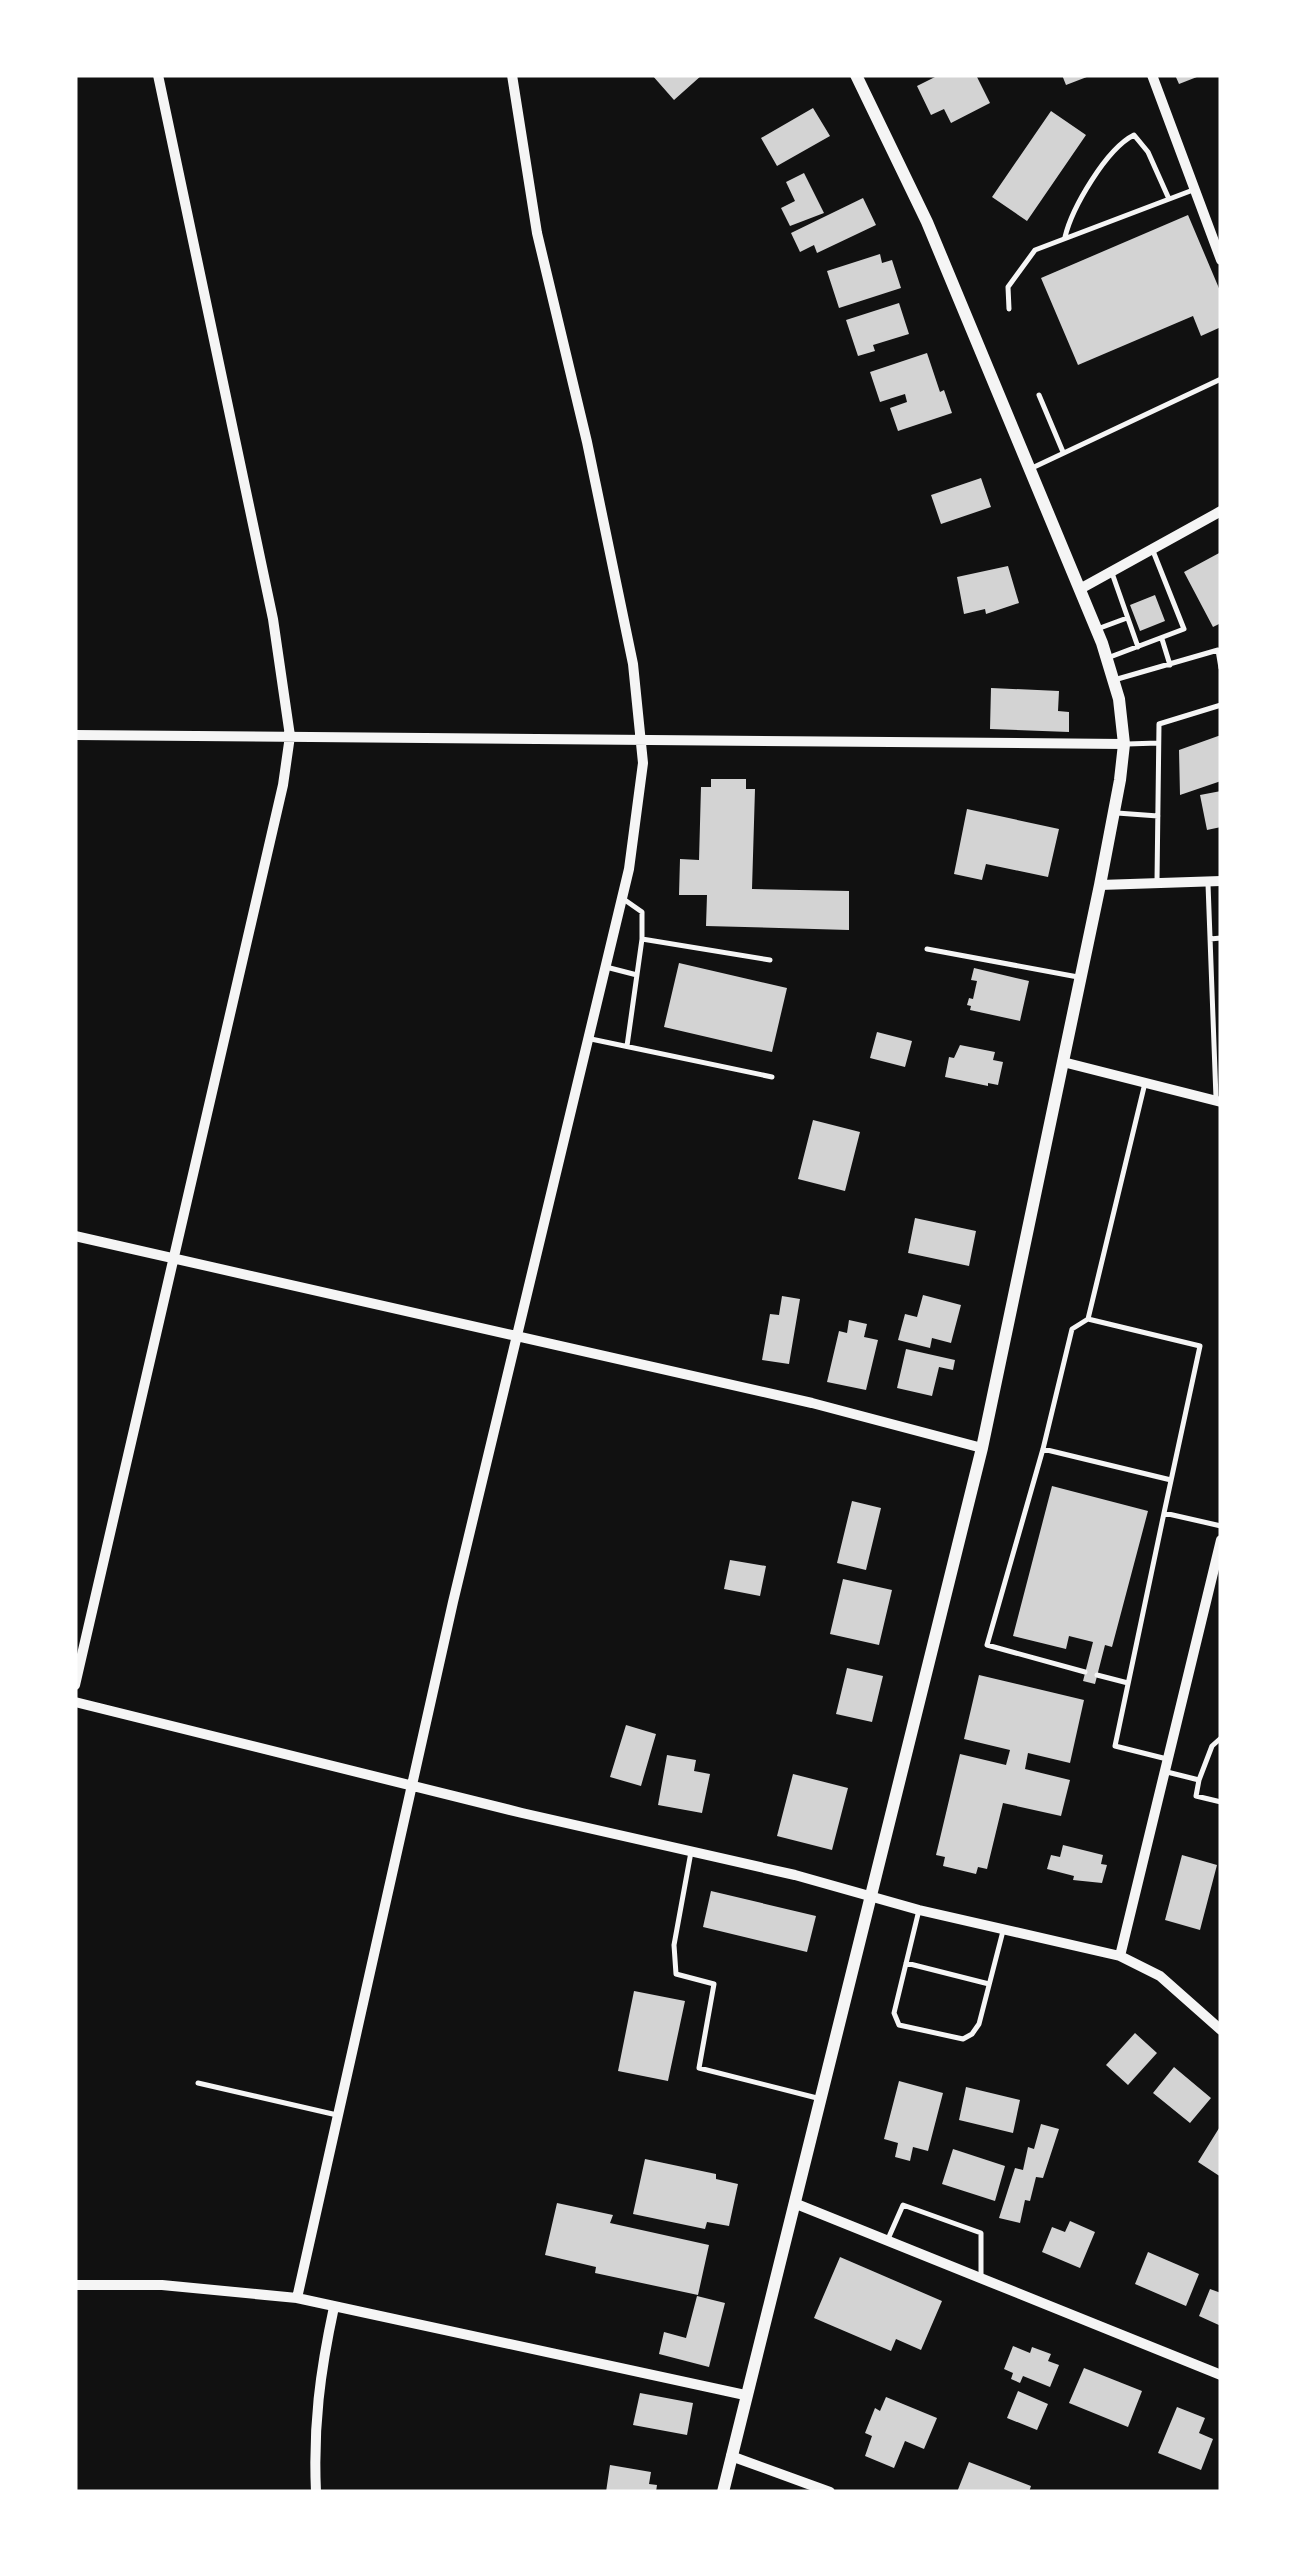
<svg xmlns="http://www.w3.org/2000/svg" width="1296" height="2567" viewBox="0 0 1296 2567" font-family="Jost,sans-serif">
<style>
.building{fill:#d3d3d3}
.lines{fill:none;stroke-linecap:round;stroke-linejoin:round}
.service{stroke:#f5f5f5;stroke-width:5}
.minor{stroke:#f5f5f5;stroke-width:10}
.tertiary{stroke:#f5f5f5;stroke-width:12}
</style>
<rect width="100%" height="100%" fill="#111"/>
<path class="building" d="M652,75H702L674,100Z
M939,75H976L990,103L951,123L944,109L931,115L917,86Z
M1062,75H1092L1066,85Z
M1175,75H1202L1179,84Z
M813,108L830,136L777,166L761,138Z
M1051,111L1086,135L1027,221L992,197Z
M804,173L824,213L790,226L781,208L795,201L786,182Z
M863,198L876,225L817,253L814,245L800,252L791,233Z
M1188,215L1221,293V327L1201,336L1193,316L1078,365L1041,278Z
M880,254L882,263L892,260L901,288L839,308L827,271Z
M899,303L909,334L873,345L875,351L858,356L846,320Z
M927,353L940,392L944,390L952,413L898,431L890,408L907,402L905,394L880,402L870,372Z
M981,478L991,507L941,524L931,495Z
M1221,552V623L1213,627L1184,572Z
M1008,566L1019,603L986,614L985,609L964,614L957,577Z
M1155,595L1165,621L1140,631L1130,605Z
M991,688L1059,691L1058,711L1069,712V732L990,729Z
M1221,735V781L1180,795L1179,750Z
M711,779H746V789H755L752,889L849,891V930L706,926L707,895H679L680,859L699,860L701,787H711Z
M1221,791V827L1207,830L1200,795Z
M967,809L1059,829L1048,877L986,864L982,880L954,874Z
M679,963L787,988L772,1052L664,1027Z
M974,968L1029,981L1020,1021L970,1010L971,1006L967,1005L969,998L973,999L977,981L971,980Z
M877,1032L912,1041L905,1067L870,1058Z
M960,1045L995,1052L993,1060L1003,1062L998,1085L988,1083V1086L945,1077L949,1057L954,1058Z
M813,1120L860,1132L845,1191L798,1179Z
M915,1218L976,1231L969,1266L908,1253Z
M923,1295L961,1305L951,1343L932,1338L930,1348L898,1340L905,1314L917,1317Z
M782,1296L800,1299L789,1364L762,1360L770,1314L779,1315Z
M849,1320L867,1324L864,1337L878,1340L866,1390L827,1382L839,1331L847,1333Z
M906,1349L955,1360L953,1370L939,1367L932,1396L897,1388Z
M1052,1486L1148,1511L1112,1647L1105,1645L1095,1684L1083,1681L1093,1642L1069,1636L1066,1649L1013,1636Z
M852,1501L881,1508L866,1570L837,1563Z
M730,1560L766,1566L760,1596L724,1589Z
M843,1579L892,1590L879,1645L830,1634Z
M847,1668L883,1676L872,1722L836,1714Z
M979,1675L1084,1700L1070,1763L1028,1753L1025,1769L1070,1780L1061,1816L1003,1803L987,1869L978,1867L976,1874L943,1866L945,1857L936,1855L960,1754L1006,1765L1010,1750L964,1739Z
M626,1725L656,1734L641,1786L610,1777Z
M667,1755L696,1760L694,1771L710,1774L702,1813L658,1805Z
M793,1774L848,1788L832,1850L777,1836Z
M1063,1845L1103,1855L1101,1864L1107,1865L1102,1883L1073,1880L1074,1876L1047,1869L1051,1855L1060,1857Z
M1182,1855L1217,1865L1200,1930L1165,1920Z
M711,1891L816,1916L807,1952L703,1927Z
M634,1991L685,2001L668,2081L618,2071Z
M1135,2033L1157,2053L1128,2085L1106,2065Z
M1174,2067L1211,2098L1190,2123L1153,2093Z
M899,2081L943,2093L928,2151L913,2147L910,2161L895,2157L898,2143L884,2139Z
M966,2087L1020,2100L1013,2133L959,2120Z
M1041,2124L1059,2129L1043,2178L1036,2177L1030,2201L1025,2200L1020,2223L999,2218L1015,2168L1023,2170L1028,2147L1034,2149Z
M1221,2125V2177L1198,2162Z
M953,2149L1005,2166L995,2201L942,2184Z
M645,2159L716,2174V2179L738,2184L729,2226L707,2222L705,2229L633,2214Z
M557,2203L613,2215L610,2223L709,2245L698,2295L595,2273L596,2267L545,2255Z
M1070,2221L1095,2232L1080,2268L1042,2252L1052,2227L1065,2232Z
M1148,2252L1199,2274L1186,2306L1135,2284Z
M840,2257L942,2301L921,2350L896,2339L891,2351L814,2318Z
M1210,2289L1221,2293V2326L1199,2316Z
M697,2296L725,2303L709,2367L659,2354L664,2332L686,2338Z
M1013,2346L1030,2353L1032,2347L1051,2354L1048,2361L1059,2365L1050,2387L1023,2376L1020,2383L1011,2379L1013,2373L1004,2369Z
M1084,2368L1142,2391L1128,2427L1069,2403Z
M1018,2391L1048,2404L1037,2430L1007,2418Z
M640,2393L693,2403L687,2435L633,2425Z
M886,2397L937,2418L924,2449L905,2441L894,2468L865,2456L872,2436L865,2433L875,2408L880,2411Z
M1177,2407L1205,2418L1199,2433L1213,2439L1201,2470L1158,2453Z
M969,2462L1031,2486L1029,2492H957Z
M610,2465L651,2472L649,2484L657,2485L656,2492H606Z"/>
<g class="lines">
<path class="service" d="M1065,237C1072,208 1106,149 1134,135L1148,152L1169,199
M1009,309L1008,287L1035,250L1193,190
M1039,395L1063,452
M1032,468L1221,379
M1112,573L1138,647
M1100,628L1127,618
M1162,639L1170,665
M1110,657L1184,629L1153,551
M1114,680L1218,650L1221,668
M1127,744L1158,743
M1117,813L1158,816
M1157,881L1159,724L1221,705
M1208,884L1216,1098
M622,898L642,912V939
M1210,939L1221,938
M927,949L1078,977
M606,967L637,975
M591,1039L772,1077
M627,1046L642,939L770,960
M1145,1083L1088,1319L1200,1346L1164,1513
M1043,1449L1171,1480
M1085,1672L987,1645L1043,1449L1072,1329L1088,1319
M1097,1675L1128,1683
M1167,1759L1115,1746L1164,1513L1221,1526
M1167,1772L1199,1780L1196,1796L1221,1802
M1199,1780L1212,1746L1221,1738
M691,1852L674,1945L676,1974L714,1984L699,2068L817,2098
M919,1910L894,2013L899,2025L963,2039L972,2034L979,2024L1003,1931
M906,1963L989,1984
M198,2083L337,2115
M888,2239L903,2205L981,2233V2277"/>
<path class="minor" d="M1152,75L1221,260
M1080,589L1221,511
M75,735L1124,744
M1100,885L1221,881
M1063,1062L1221,1102
M75,1236L812,1403L982,1448
M75,1685L283,785L290,736L273,619L158,75
M75,1702L522,1813L795,1875L919,1910L1120,1956L1160,1976L1221,2030
M1120,1956L1221,1540
M794,2203L1221,2375
M75,2285H162L297,2298L745,2395
M297,2298L453,1602L629,869L643,763L633,664L587,442L537,233L512,75
M731,2456L830,2492
M316,2492C313,2426 320,2372 334,2307"/>
<path class="tertiary" d="M723,2492L982,1448L1100,885L1120,780L1124,744L1119,699L1102,643L927,222L856,75"/>
</g>
<rect width="1296" height="2567" fill="none" stroke="#ffffff" stroke-width="155"/>
</svg>
